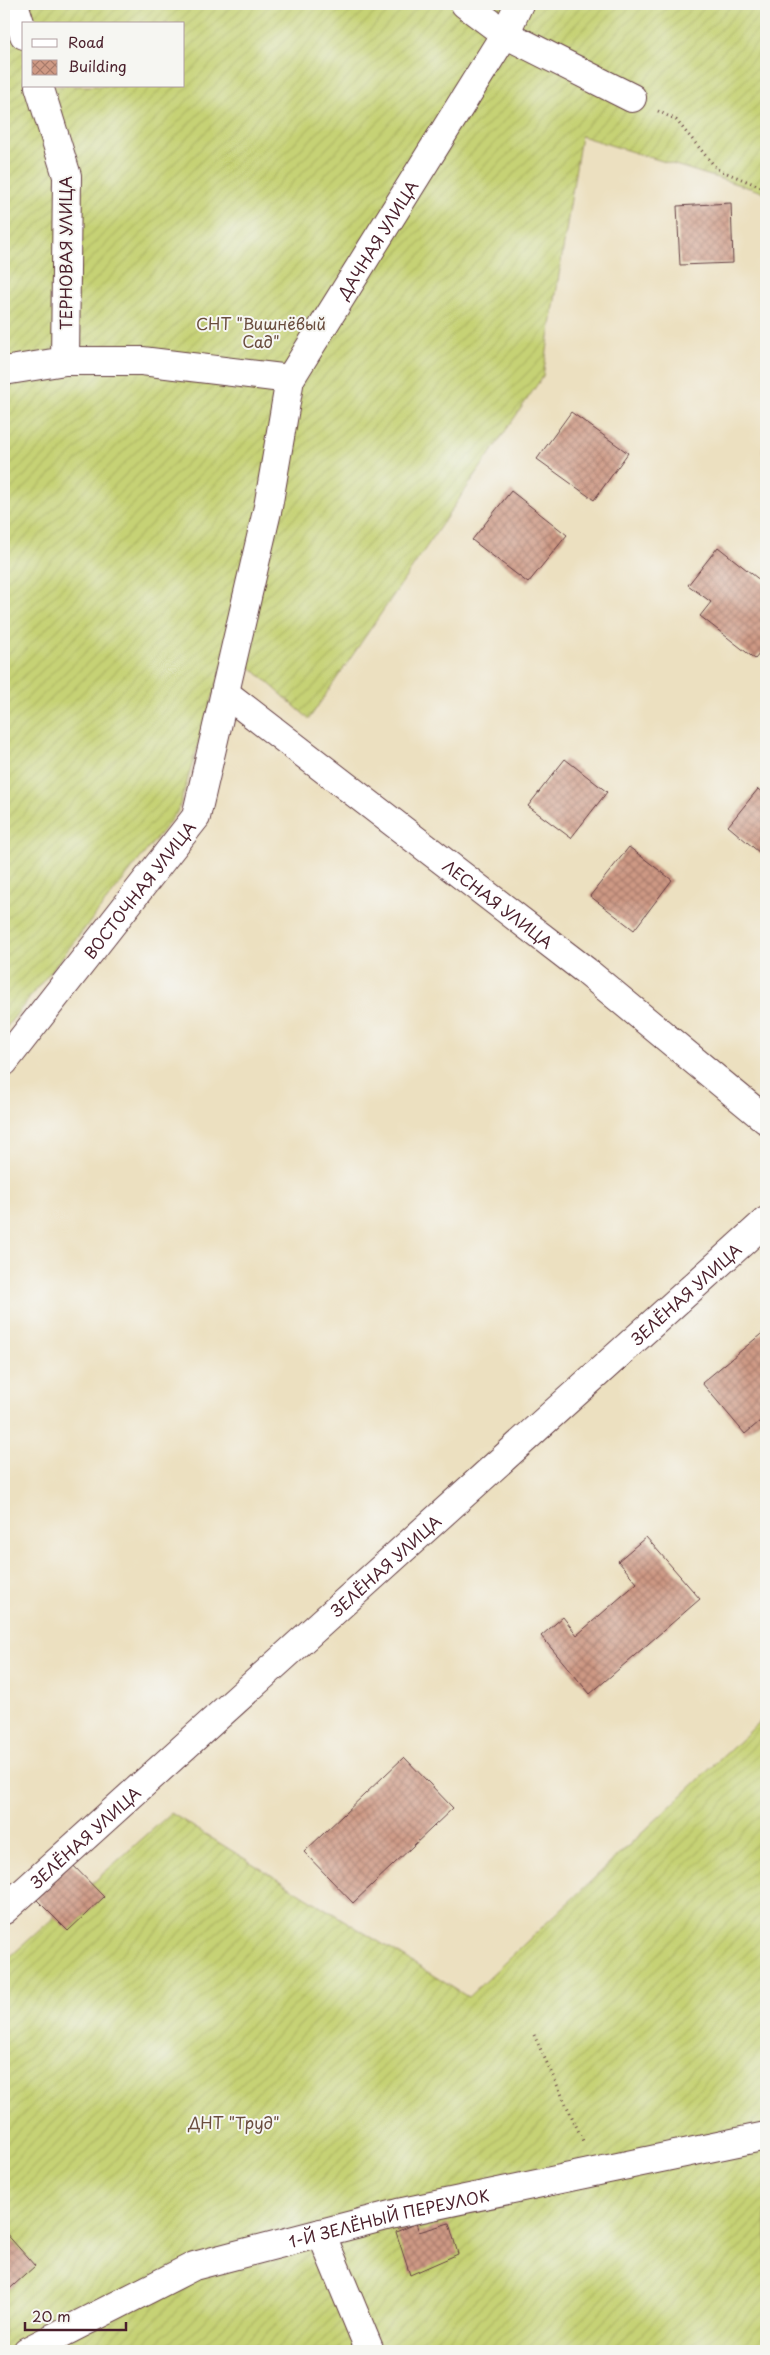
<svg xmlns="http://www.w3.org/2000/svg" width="770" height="2355" viewBox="0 0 770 2355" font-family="'Playpen Sans',sans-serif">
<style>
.garden{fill:url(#garden-furrows);stroke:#887850;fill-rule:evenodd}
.building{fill:url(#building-cross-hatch)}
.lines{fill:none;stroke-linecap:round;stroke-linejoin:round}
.minor-casing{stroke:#623c41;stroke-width:30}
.path{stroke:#623c41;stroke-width:3;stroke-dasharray:1 4;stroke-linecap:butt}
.minor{stroke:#fff;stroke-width:28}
.labels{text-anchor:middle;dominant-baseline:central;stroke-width:4;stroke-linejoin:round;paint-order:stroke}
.street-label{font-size:16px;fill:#4a1f2b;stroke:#f6f6f2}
.park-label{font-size:16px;fill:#694c3d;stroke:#f6f6f2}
</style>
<defs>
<pattern id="garden-furrows" width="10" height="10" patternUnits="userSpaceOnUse" patternTransform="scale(1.25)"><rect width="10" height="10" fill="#c6d274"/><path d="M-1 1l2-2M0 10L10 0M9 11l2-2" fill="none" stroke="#acb465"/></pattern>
<pattern id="building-cross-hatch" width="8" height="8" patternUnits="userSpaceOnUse" patternTransform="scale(1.25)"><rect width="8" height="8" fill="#ce9984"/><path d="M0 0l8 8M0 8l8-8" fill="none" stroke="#a97c6c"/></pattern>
</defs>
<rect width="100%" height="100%" fill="#f6f6f2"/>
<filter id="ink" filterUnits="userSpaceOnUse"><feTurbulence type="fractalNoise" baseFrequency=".02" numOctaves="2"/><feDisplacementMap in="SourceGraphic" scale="10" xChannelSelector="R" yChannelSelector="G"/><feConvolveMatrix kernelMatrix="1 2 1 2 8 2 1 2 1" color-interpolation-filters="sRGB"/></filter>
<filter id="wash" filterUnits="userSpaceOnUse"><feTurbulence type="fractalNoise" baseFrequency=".0096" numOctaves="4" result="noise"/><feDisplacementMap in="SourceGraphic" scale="20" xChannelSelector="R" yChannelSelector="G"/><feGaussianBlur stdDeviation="1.12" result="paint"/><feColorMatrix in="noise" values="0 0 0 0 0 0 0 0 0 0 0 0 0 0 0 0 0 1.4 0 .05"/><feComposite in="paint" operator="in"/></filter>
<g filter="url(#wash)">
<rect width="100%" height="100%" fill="#ece0c0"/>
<path class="garden" d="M4,4H766V193L581,136L543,376L309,719L228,647L178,811L4,1030ZM24,24H184V86H24Z
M766,1716V2351H4V1962L171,1813L468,1997Z"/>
<g id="blocks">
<path class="building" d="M731,203L733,263L680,265L677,206Z
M571,412L628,453L594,500L537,459Z
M765,431H766V453H762Z
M511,491L567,535L528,583L472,540Z
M718,547L766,585V657L760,653L755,659L700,616L711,602L688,585Z
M565,759L607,792L571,838L528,806Z
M758,789L766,796V858L728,826Z
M629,847L672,880L634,930L590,896Z
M766,1330V1416L745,1434L702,1383Z
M646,1537L700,1599L590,1694L541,1636L563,1617L577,1635L637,1583L618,1561Z
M404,1757L453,1808L353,1903L304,1852Z
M68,1860L104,1897L68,1931L32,1895Z
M416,2223L419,2232L449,2223L458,2254L410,2275L396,2232Z
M4,2231L35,2266L4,2294Z"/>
</g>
</g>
<g filter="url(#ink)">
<use href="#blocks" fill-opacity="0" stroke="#623c41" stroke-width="1"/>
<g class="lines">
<g class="minor-casing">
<g id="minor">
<path d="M14,4L24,35"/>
<path d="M465,4L505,34L632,98"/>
<path d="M65,361H142L290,379"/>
<path d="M4,371L65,361L67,176L39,86"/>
<path id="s1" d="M225,693L586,971L766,1120"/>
<path id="s2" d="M4,1062L196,817L268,507L290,379L505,34L519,4"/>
<path id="s3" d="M4,1910L766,1221"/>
<path d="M321,2233L370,2351"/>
<path id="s4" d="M27,2351L194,2266L398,2213L766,2136"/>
</g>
</g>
<path class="path" d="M658,111L676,120L717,169L766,189
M534,2035L584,2143"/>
<use href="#minor" class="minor"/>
</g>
</g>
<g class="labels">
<g class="street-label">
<text stroke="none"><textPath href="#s2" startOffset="924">ДАЧНАЯ УЛИЦА</textPath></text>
<text transform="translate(65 253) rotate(-90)">ТЕРНОВАЯ УЛИЦА</text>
<text stroke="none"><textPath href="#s2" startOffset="219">ВОСТОЧНАЯ УЛИЦА</textPath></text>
<text stroke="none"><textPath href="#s1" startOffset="345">ЛЕСНАЯ УЛИЦА</textPath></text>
<text stroke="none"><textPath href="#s3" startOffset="919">ЗЕЛЁНАЯ УЛИЦА</textPath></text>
<text stroke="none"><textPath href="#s3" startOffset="514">ЗЕЛЁНАЯ УЛИЦА</textPath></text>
<text stroke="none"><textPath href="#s3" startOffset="109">ЗЕЛЁНАЯ УЛИЦА</textPath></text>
<text stroke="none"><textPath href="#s4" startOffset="388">1-Й ЗЕЛЁНЫЙ ПЕРЕУЛОК</textPath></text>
</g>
<g class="park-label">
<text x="261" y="323">СНТ "Вишнёвый<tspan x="261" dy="18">Сад"</tspan></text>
<text x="234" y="2122">ДНТ "Труд"</text>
</g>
</g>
<rect width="770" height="2355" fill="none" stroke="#f6f6f2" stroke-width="20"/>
<rect x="22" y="22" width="162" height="65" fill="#f6f6f2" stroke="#b1a0a2"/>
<rect x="32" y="39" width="25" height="8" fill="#ffffff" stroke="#b1a0a2"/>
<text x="68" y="48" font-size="15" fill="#4a1f2b">Road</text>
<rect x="32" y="60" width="25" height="15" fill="url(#building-cross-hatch)" stroke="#b1a0a2"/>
<text x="68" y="72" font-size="15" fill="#4a1f2b">Building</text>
<path d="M25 2322v8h101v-8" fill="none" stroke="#4a1f2b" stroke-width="2.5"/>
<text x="32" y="2322" font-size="15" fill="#4a1f2b" stroke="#f6f6f2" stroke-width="4" paint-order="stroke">20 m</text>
</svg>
